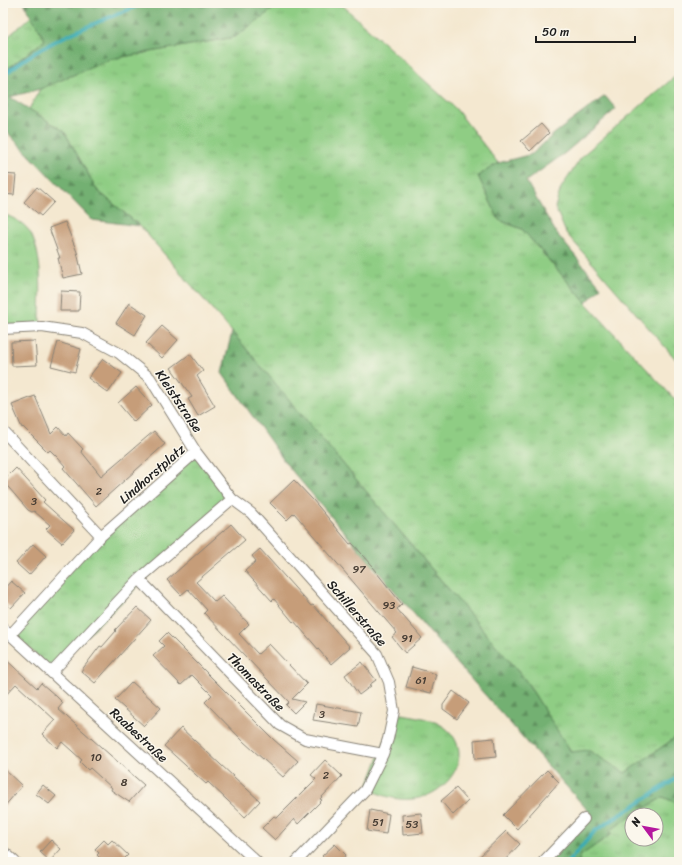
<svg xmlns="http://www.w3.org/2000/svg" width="682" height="865" viewBox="0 0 682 865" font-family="Sriracha,sans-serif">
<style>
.grass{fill:url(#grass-tufts);stroke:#567450}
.forest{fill:url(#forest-firs);stroke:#486647}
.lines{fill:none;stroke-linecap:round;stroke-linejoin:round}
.stream{stroke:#3bacb4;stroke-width:4}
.building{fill:#c69d79}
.minor-casing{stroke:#888276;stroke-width:12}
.minor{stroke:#fff;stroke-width:10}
.labels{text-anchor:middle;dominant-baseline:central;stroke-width:3;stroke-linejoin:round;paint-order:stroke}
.number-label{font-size:11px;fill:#463c33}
.street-label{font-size:13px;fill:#1c1c1c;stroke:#fbf7ec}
</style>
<defs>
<pattern id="grass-tufts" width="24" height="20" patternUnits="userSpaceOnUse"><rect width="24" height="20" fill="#8fcd84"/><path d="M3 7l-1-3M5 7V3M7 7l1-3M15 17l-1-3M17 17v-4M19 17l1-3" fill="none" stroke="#7baf71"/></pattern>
<pattern id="forest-firs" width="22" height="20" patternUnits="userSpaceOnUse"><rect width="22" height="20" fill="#73b072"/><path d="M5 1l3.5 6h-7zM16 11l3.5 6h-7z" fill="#5e8e5d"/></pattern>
</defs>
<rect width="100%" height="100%" fill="#fbf7ec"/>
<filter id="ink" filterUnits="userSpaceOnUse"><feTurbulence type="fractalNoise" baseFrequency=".025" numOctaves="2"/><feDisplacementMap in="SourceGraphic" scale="8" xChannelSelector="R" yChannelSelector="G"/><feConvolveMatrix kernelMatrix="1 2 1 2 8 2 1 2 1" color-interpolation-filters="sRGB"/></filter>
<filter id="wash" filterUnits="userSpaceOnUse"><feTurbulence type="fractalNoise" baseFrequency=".012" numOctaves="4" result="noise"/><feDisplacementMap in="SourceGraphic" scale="16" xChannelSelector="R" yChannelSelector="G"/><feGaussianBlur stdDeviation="0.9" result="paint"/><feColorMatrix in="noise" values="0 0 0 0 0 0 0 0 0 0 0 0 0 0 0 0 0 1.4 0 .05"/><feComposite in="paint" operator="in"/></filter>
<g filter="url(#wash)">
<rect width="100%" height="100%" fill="#f4e8d0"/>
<path class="grass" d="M281,3H340L456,109L498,163L478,176L499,220L522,229L586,303L679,404V735L625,773L588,750L571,753L526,681L232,332L140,226L97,190L64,131L29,109L40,89L111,59L235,37Z
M32,16L45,40L3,72V41Z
M679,73V363L566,233L555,207L561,188L583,155Z
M3,214C14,218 27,224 32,236C44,263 40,297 40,326L3,327Z
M196,454L230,499L52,669L13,634L100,539Z
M395,713C413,716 437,718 450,732C475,761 443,797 412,799C396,801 382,795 367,789Z
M663,797L679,804V862H579L580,856L611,834L610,830L632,816V839H656V815H634Z"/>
<path class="forest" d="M24,3H281L235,37L111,59L40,89L10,97L64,131L97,190L140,226L92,220L3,128V73L45,40Z
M605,96L616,109L565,153L526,181L557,234L601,287L586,303L522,229L499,220L478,176L498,163L532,154L555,133Z
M232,332L526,681L571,752L588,750L625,773L679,735V804L663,797L610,830L612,834L580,856L579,862H550L591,814L438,642L287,465L222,373Z"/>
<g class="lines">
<path class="stream" d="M3,76C43,40 96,24 144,3
M568,862L595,831L679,777"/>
</g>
<g id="blocks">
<path class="building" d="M541,124L549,133L530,151L521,141Z
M3,174L16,175L14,195L3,194Z
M37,187L54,202L41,216L24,202Z
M65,222L77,252L82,274L63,278L58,258H60L49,228Z
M61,291L80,292L79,311H60Z
M129,303L147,315L135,335L116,323Z
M162,326L178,340L162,358L146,343Z
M35,341L37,365L12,366L11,342Z
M58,342L81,349L75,372L51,366Z
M190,354L203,371L197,376L215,406L198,416L188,399L192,397L171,368Z
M103,359L122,373L108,393L88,378Z
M136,387L152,405L134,422L118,403Z
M35,396L51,434L58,427L66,436L68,433L83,449L81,451L101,476L154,431L165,444L96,506L63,468L65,466L58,458L50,450L48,452L23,427L22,428L12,405Z
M16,468L45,500L43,502L74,530L62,543L46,529L50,525L34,511L32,512L28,510L3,481Z
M294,480L313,500L350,544L352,543L373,566L372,567L402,604L397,609L422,638L405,653L392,637L397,633L294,513L287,520L270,503Z
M231,524L245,540L196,582L215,602L222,596L249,624L239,634L258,654L269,644L307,684L292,699L305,702L294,713L286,705L289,702L204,613L207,610L188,589L181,595L167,580Z
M33,544L46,556L29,575L16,563Z
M260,549L311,606L313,605L350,647L331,664L294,621L293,622L274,599L272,601L245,571L256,561L252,556Z
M11,581L25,593L11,608L3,601V590Z
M137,607L151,620L95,683L81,671L100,646L102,647L116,631L115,630Z
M167,633L273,739L298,761L283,777L244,742L205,702L212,695L192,675L181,685L153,656L164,646L159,641Z
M3,657L37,688L41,683L56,696L63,703L58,709L144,785L129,802L111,790L112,788L90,768L88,770L80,762L82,760L62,742L57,748L42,734L55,720L16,684L3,698Z
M362,662L376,680L369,685L371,686L359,695L345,675Z
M412,667L436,674L431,693L406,687Z
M132,682L161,708L144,726L115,700Z
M453,691L469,703L457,719L443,709V705Z
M316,704L361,712L358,727L313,720Z
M181,728L260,801L245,817L208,782L206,784L164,746Z
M494,738L496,757L475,759L474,740Z
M325,760L342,776L320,799L322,800L298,824L294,819L275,840L262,828L274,816L277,818L316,779L311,775Z
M3,768L22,786L3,808Z
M547,770L559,782L517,829L503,815Z
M43,785L56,796L49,804L36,794Z
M456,788L468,801L453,815L441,801Z
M370,810L389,814L386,834L367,831Z
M421,813L423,833L403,835L402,815Z
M506,831L520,844L503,862H474Z
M51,840L61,849L50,861L40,852Z
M104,840L108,844L112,840L128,855L121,862H104L97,855L99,853L95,849Z
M335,844L346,855L340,862H328L322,856Z"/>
</g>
</g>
<g filter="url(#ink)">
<use href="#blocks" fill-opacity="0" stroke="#888276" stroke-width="1"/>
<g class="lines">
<g class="minor-casing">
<path id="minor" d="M3,329L42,327L82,333L119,353L150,378L196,452L232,499L251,513L377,654L389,682L394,711L388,739L383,754L365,790L296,862
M3,431L101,536
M139,579L280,725L305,739L383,754
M3,628L257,862
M11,634L101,536L196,452
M52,672L139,579L232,499
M3,851L15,862
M543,862L584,819"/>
</g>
<use href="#minor" class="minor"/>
</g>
</g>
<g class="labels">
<g class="number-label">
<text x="99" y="491">2</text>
<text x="34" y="501">3</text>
<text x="359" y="569">97</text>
<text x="389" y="605">93</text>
<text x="407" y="638">91</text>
<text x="421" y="680">61</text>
<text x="322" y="714">3</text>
<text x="96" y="757">10</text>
<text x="326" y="775">2</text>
<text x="124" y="782">8</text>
<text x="378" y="822">51</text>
<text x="412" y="824">53</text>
</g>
<g class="street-label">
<text transform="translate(179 401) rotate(56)">Kleiststraße</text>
<text transform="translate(152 474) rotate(-41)">Lindhorstplatz</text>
<text transform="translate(357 613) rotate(49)">Schillerstraße</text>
<text transform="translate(256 682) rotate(46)">Thomastraße</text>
<text transform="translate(139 735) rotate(43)">Raabestraße</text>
</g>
</g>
<rect width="682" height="865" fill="none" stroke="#fbf7ec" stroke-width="16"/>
<g transform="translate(644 827) rotate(302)"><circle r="19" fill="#fbf7ec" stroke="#a29f99"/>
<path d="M0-3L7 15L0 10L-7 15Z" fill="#b5179e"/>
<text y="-6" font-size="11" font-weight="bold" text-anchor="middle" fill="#1c1c1c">N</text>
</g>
<path d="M536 36v6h99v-6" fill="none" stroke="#1c1c1c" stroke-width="2"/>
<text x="542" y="36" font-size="12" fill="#1c1c1c" stroke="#fbf7ec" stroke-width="3" paint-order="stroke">50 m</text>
</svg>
